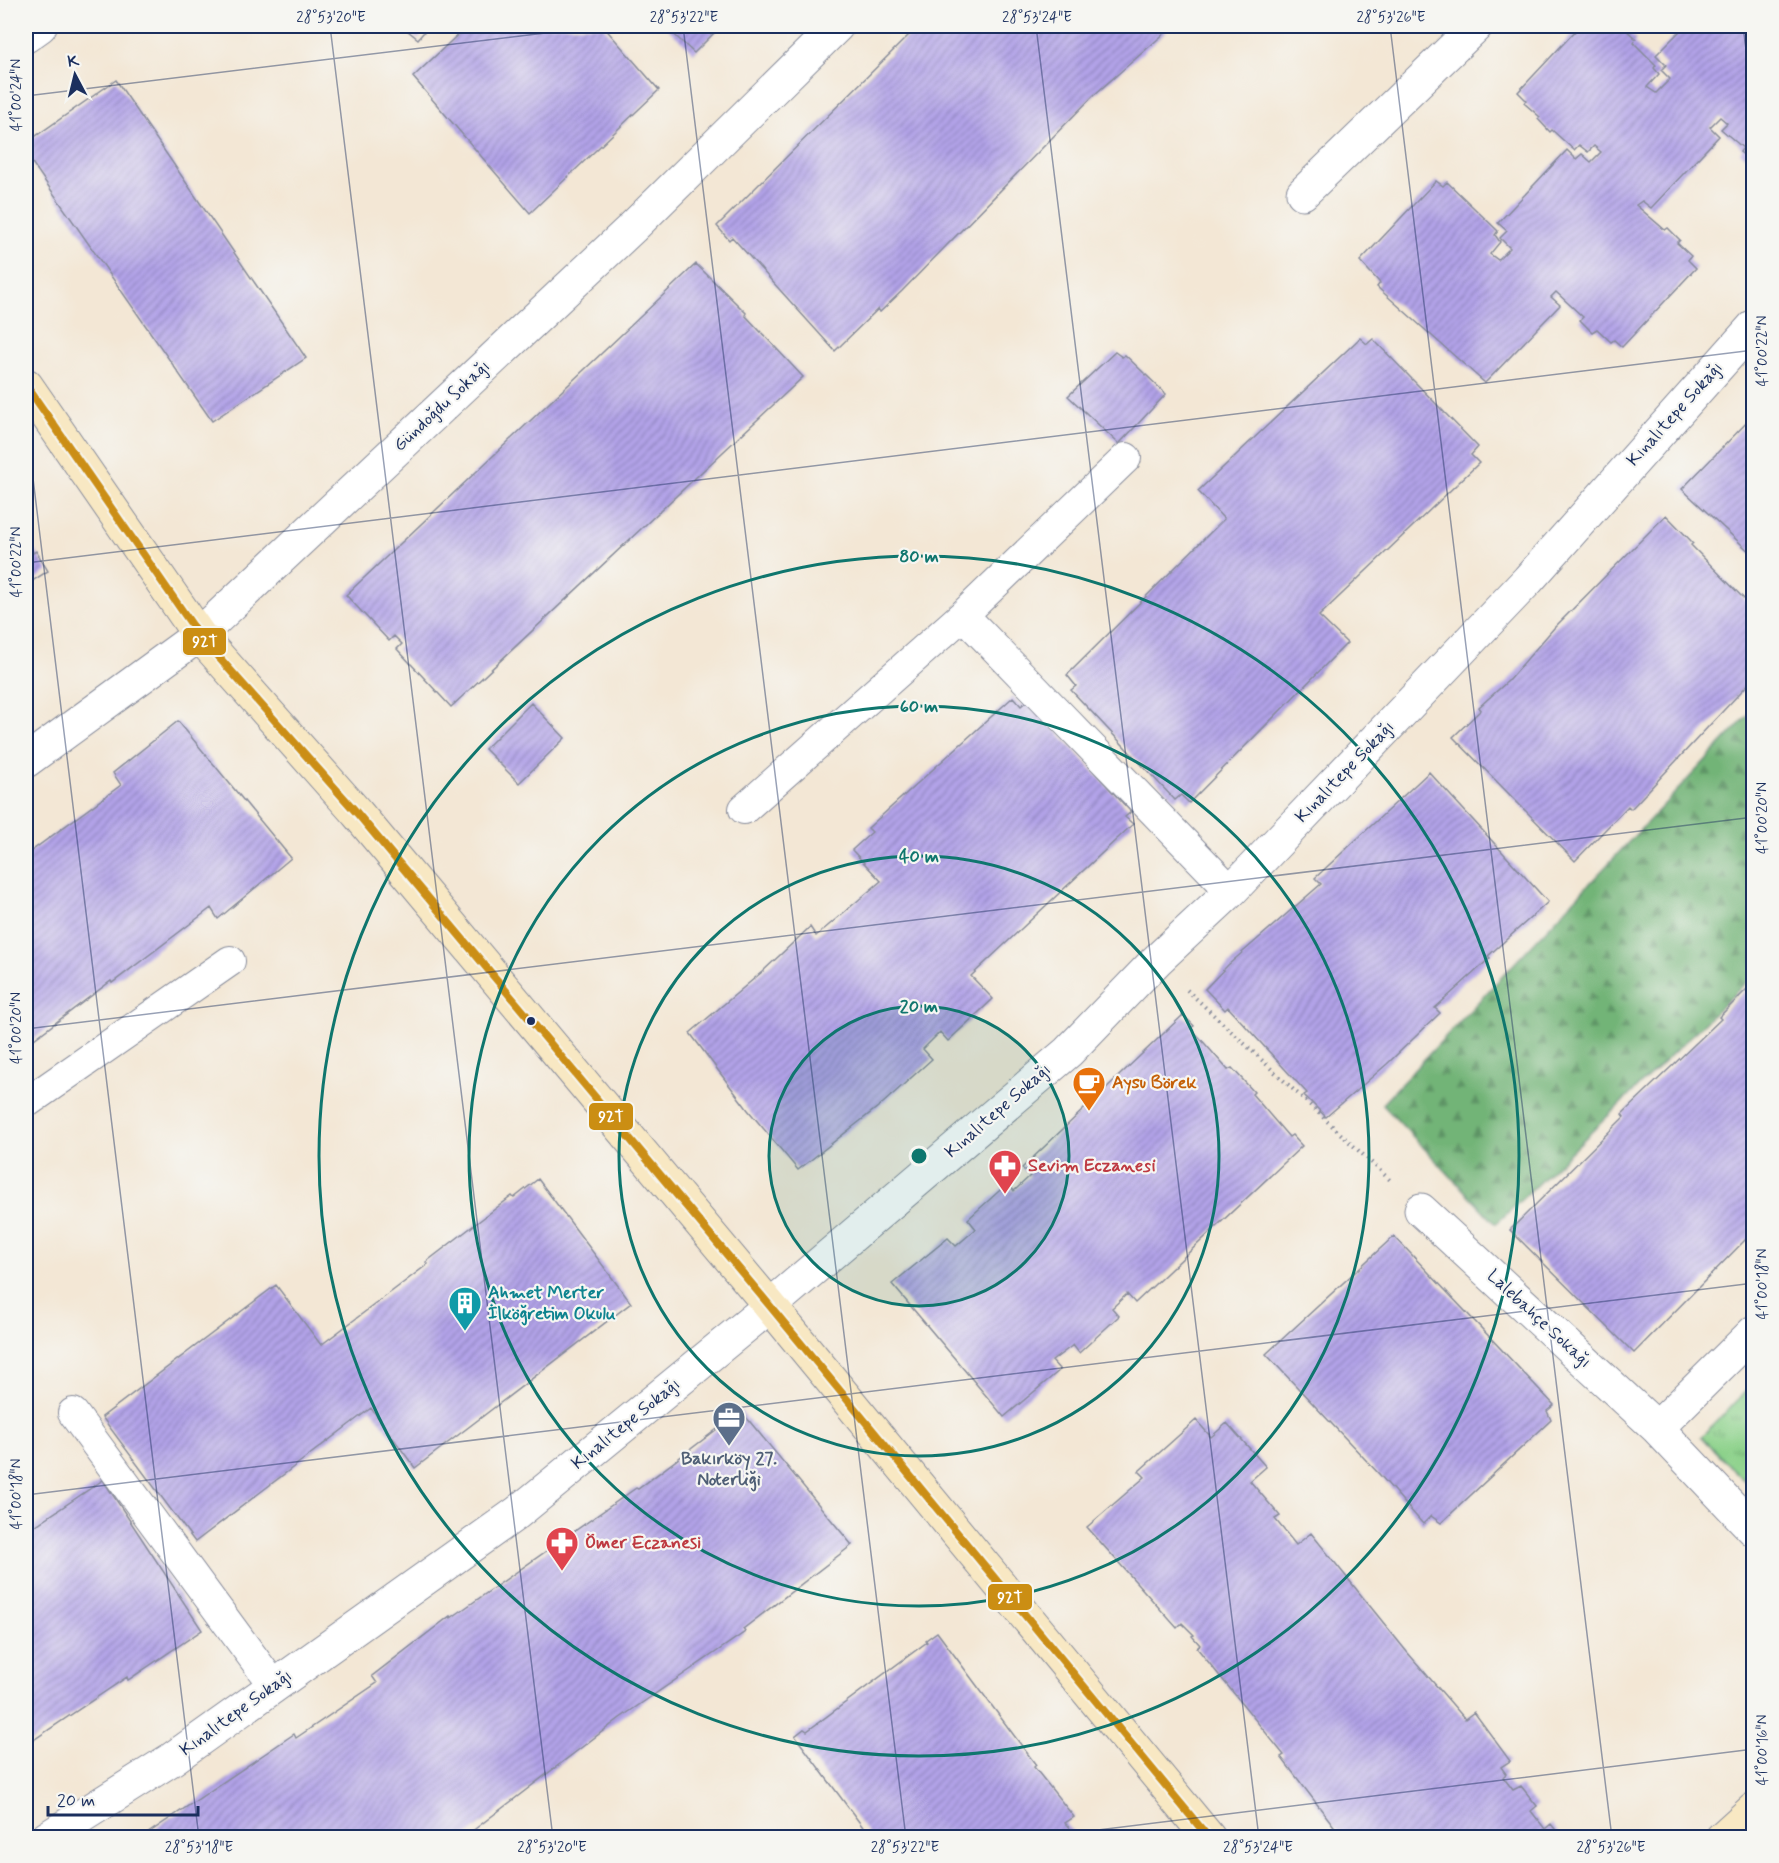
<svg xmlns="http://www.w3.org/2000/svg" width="1779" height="1863" viewBox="0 0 1779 1863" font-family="Mynerve,sans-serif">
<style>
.grass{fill:url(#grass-tufts);stroke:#548074;stroke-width:1.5}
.forest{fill:url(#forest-firs);stroke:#46726a;stroke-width:1.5}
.building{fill:url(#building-hatch)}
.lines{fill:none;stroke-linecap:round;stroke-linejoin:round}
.lane-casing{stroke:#878b9a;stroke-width:32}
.street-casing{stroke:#878b9a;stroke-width:35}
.secondary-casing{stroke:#878b9a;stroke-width:35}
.path{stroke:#878b9a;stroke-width:4;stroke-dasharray:1.5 4.5;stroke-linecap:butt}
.lane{stroke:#fff;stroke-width:30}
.street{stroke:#fff;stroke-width:33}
.secondary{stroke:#f8e8c3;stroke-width:33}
.bus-1-casing{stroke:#f6f6f2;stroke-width:12}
.bus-1{stroke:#cb8e13;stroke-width:8}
.ticks{fill:none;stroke:#1b2f5e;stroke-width:1.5;stroke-opacity:0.45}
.ring{fill:none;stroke:#0f766e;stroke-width:3}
.bus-dot{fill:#1b2f5e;stroke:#f6f6f2;stroke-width:2}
.labels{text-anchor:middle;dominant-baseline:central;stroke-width:4.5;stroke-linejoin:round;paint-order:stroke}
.street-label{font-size:18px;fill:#1b2f5e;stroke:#f6f6f2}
.food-label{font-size:18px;font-weight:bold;fill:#c56008;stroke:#f6f6f2;text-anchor:start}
.health-label{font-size:18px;font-weight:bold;fill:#be3a42;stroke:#f6f6f2;text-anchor:start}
.culture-label{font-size:18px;font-weight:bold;fill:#0d838f;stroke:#f6f6f2;text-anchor:start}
.service-label{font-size:18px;font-weight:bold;fill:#4e5e75;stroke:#f6f6f2}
.centre{fill:#0f766e;stroke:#f6f6f2;stroke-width:3}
.ring-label{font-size:18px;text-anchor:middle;font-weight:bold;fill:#0f766e;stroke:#f6f6f2;stroke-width:4.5;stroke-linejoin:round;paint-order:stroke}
.line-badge{stroke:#f6f6f2;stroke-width:2}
.badge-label{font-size:16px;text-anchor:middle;font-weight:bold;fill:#fff}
.neatline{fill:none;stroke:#1b2f5e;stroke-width:2}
.ticks-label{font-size:15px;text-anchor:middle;fill:#1b2f5e}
</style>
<defs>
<pattern id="grass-tufts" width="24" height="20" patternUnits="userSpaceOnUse" patternTransform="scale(1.5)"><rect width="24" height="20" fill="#8dd28b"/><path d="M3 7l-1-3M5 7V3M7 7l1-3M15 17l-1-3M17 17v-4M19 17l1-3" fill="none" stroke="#72ab75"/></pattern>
<pattern id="forest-firs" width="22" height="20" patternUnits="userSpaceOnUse" patternTransform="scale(1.5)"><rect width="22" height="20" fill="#72b477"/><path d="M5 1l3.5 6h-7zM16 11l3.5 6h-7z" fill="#5d9365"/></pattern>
<pattern id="building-hatch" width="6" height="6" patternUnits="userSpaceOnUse" patternTransform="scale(1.5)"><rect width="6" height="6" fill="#b2a3e8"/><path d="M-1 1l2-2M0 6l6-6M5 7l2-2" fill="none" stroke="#9085bf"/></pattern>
</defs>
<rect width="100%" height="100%" fill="#f6f6f2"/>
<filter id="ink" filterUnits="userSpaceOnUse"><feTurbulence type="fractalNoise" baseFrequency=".0167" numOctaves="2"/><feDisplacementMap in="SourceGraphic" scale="12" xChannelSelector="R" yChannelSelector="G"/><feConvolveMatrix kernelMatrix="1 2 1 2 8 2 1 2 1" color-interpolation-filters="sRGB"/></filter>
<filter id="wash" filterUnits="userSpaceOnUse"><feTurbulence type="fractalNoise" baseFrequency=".008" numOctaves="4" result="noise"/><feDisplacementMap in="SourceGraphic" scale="24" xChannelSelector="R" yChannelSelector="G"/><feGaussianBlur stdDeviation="1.35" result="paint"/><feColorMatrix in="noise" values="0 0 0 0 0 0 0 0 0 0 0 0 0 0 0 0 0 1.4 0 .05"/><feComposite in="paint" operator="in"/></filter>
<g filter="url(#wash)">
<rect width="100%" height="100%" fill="#f3e7d5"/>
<path class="grass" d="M1753,1385V1489L1701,1437Z"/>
<path class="forest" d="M1753,710V976L1496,1224L1382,1104Z"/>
<g id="blocks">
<path class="building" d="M402,26H429L418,39Z
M467,26H603L659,90L530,213L413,77Z
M665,26H721L694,53Z
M918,26H1160L1166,32L1094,95L902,291L880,312L878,309L835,351L732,237L729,240L717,226Z
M1580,26H1618L1622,29L1623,27L1636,39L1634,43L1656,65L1654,68L1659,74L1647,87L1656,93L1670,79L1661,70L1666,65L1656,55L1685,26H1754V163L1740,152L1743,148L1721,129L1727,123L1720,117L1710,127L1719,136L1651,208L1642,201L1636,205L1665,230L1668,228L1680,240L1677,243L1691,256L1688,260L1696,268L1622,347L1614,340L1611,342L1597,329L1592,332L1580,320L1583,317L1556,292L1551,297L1560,305L1485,383L1377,287L1380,283L1360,261L1436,181L1443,186L1447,182L1498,231L1495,235L1500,242L1490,254L1498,260L1510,248L1500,238L1507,231L1498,223L1567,150L1576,159L1582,154L1591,162L1601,152L1594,146L1588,152L1579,145L1574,150L1552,130L1550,132L1538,119L1540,117L1524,103L1526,100L1518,92Z
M116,80L306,358L212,421L26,154V143Z
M696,264L746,313L745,315L803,377L451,707L397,649L402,644L394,636L389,641L346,595Z
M1360,338L1367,344L1373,339L1478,447L1471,455L1479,463L1319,616L1347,643L1189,803L1181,795L1175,800L1071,690L1076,686L1067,675L1224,519L1198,491Z
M1115,352L1122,357L1125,355L1166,394L1119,444L1068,396Z
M1754,415V556L1682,489Z
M1666,515L1693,543L1691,545L1754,609V678L1631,809L1628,806L1575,861L1453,737L1481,710L1479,707L1508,681L1554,628Z
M26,541L33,553L36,551L48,571L26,585Z
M1013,697L1021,706L1028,700L1131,812L1125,817L1133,824L971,976L993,999L948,1041L940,1032L923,1049L932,1059L883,1103L798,1170L748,1110L690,1033L762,972L810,927L816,936L881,881L852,850L872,832L868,828Z
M531,703L565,738L519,783L485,749Z
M178,721L291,858L218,919L211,908L112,983L111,981L26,1045V855L121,785L113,773Z
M1429,772L1548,902L1488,956L1490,958L1435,1008L1440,1013L1387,1064L1326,1117L1304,1095L1307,1093L1228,1007L1225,1010L1205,989L1228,965L1321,884L1315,878Z
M1754,982V1235L1748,1241L1746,1239L1634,1353L1510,1230L1624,1117L1622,1114L1721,1019L1719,1017Z
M1183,1015L1194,1026L1191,1028L1228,1070L1232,1068L1254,1092L1252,1094L1289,1137L1292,1135L1302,1146L1135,1303L1127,1294L1112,1308L1119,1316L1079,1353L1073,1345L1052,1361L1060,1370L1004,1417L892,1284L948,1238L956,1246L976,1229L968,1219L1008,1183L1014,1191L1030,1176L1022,1168Z
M538,1179L631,1303L415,1468L371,1408L195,1542L102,1417L276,1285L321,1345L428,1264L426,1262L512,1196L514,1198Z
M1394,1236L1554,1405L1547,1411L1551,1420L1441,1523L1431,1516L1423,1524L1380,1475L1266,1354Z
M741,1411L852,1545L743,1629L745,1632L620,1718L475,1829L462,1838H141L294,1734L296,1738L377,1683L372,1676L450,1616L451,1618L636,1488L638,1489Z
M1196,1420L1211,1437L1227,1423L1266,1467L1250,1481L1280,1516L1275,1519L1296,1545L1311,1533L1407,1652L1465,1719L1474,1712L1510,1761L1501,1767L1506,1774L1503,1777L1513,1790L1521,1786L1537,1806L1531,1811L1545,1829L1551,1824L1562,1838H1343L1281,1757L1284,1755L1197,1648L1200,1645L1192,1636L1194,1635L1182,1623L1177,1628L1087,1527L1145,1477L1139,1471Z
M103,1480L202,1630L128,1680L127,1677L26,1745V1532Z
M937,1632L1036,1765L1034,1767L1074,1817L1065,1823L1078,1838H871L795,1736L804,1729L807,1731L927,1642L926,1640Z"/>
</g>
</g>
<g filter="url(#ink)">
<use href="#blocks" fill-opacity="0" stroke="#878b9a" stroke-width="1.5"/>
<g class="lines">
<g class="lane-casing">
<path id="lane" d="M963,615L1231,891
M744,809L963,615L1126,458
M26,1103L230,961
M73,1413L274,1686"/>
</g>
<g class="street-casing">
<path id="street" d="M26,36L40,26
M1303,193L1476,26
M26,761L199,635L632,228L837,26
M1421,1210L1657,1428L1754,1530
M1657,1428L1754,1332
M47,1838L172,1759L517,1513L770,1306L1068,1052L1156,961L1231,891L1528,580L1754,326"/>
</g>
<g class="secondary-casing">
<path id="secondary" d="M26,385L199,635L357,813L770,1306L1209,1838
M1722,1838L1754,1809"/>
</g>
<path class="path" d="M1187,990L1390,1180"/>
<use href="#lane" class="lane"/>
<use href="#street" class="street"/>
<use href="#secondary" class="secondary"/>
<g class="bus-1-casing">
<path id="bus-1" d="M26,385L199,635L357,813L770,1306L1209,1838"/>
</g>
<use href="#bus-1" class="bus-1"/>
</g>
</g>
<path class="ticks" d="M330,26L553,1838M683,26L906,1838M1036,26L1259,1838M1390,26L1612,1838M1743,26L1754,113M26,96L603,26M26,421L199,1838M26,563L1754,350M26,1029L1754,817M26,1495L1754,1283M1033,1838L1754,1749"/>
<circle cx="919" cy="1156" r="150" fill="#0f766e" fill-opacity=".12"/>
<g class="ring">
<circle cx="919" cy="1156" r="150"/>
<circle cx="919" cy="1156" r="300"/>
<circle cx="919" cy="1156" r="450"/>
<circle cx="919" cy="1156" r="600"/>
</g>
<defs>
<g id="cafe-pin" transform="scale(1.725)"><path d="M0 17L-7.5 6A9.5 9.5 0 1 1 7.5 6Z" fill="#e8710a" stroke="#f6f6f2"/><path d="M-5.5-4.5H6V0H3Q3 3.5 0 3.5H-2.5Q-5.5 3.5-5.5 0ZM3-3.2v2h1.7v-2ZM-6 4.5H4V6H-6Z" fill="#fff"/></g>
<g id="pharmacy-pin" transform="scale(1.725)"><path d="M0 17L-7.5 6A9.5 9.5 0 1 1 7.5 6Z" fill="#e0444e" stroke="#f6f6f2"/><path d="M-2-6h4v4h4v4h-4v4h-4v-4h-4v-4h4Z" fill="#fff"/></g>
<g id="building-pin" transform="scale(1.725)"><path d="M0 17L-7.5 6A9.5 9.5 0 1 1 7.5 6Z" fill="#0f9aa8" stroke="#f6f6f2"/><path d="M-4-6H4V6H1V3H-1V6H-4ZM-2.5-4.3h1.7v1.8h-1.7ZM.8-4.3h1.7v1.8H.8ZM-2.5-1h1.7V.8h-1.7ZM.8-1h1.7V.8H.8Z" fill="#fff"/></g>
<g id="office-pin" transform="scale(1.725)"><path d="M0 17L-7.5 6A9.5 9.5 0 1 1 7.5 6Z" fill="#5c6f8a" stroke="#f6f6f2"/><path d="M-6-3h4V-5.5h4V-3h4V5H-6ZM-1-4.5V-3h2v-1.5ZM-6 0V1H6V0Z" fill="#fff"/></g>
</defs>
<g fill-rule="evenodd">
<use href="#cafe-pin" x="1089" y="1083"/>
<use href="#pharmacy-pin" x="1005" y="1166"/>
<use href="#building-pin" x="465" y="1303"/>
<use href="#office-pin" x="729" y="1418"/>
<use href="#pharmacy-pin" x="562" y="1543"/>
</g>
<circle class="bus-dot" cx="531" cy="1021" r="5"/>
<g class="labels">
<g class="street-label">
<text transform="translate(442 406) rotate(-43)">Gündoğdu Sokağı</text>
<text transform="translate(1675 414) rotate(-48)">Kınalıtepe Sokağı</text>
<text transform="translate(1345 772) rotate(-46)">Kınalıtepe Sokağı</text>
<text transform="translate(998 1111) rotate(-41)">Kınalıtepe Sokağı</text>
<text transform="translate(1539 1319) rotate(43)">Lalebahçe Sokağı</text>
<text transform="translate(626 1424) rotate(-39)">Kınalıtepe Sokağı</text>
<text transform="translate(236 1713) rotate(-36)">Kınalıtepe Sokağı</text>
</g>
<g class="food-label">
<text x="1112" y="1083">Aysu Börek</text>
</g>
<g class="health-label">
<text x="1028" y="1166">Sevim Eczanesi</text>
<text x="585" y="1543">Ömer Eczanesi</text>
</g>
<g class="culture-label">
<text x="488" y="1293">Ahmet Merter<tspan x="488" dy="21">İlköğretim Okulu</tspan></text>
</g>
<g class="service-label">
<text x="729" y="1459">Bakırköy 27.<tspan x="729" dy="21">Noterliği</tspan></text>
</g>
</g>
<circle cx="919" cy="1156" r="9" class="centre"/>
<g class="ring-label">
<text x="919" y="562">80 m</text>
<text x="919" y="712">60 m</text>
<text x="919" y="862">40 m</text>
<text x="919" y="1012">20 m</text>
</g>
<g class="line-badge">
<rect x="182" y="627" width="45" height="29" rx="6" fill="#cb8e13"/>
<rect x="588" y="1102" width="46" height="29" rx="6" fill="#cb8e13"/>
<rect x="987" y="1583" width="46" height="28" rx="6" fill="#cb8e13"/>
</g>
<g class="badge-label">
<text x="205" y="647">92T</text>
<text x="611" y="1122">92T</text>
<text x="1010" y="1603">92T</text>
</g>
<rect width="1779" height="1863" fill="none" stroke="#f6f6f2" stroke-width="66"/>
<g transform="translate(75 75) rotate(353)" stroke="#f6f6f2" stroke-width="4.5" paint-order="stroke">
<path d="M0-4.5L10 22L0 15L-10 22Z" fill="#1b2f5e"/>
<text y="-9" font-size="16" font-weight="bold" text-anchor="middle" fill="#1b2f5e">K</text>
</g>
<path d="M48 1806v9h150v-9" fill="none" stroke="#1b2f5e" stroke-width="3"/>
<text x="57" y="1806" font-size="18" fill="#1b2f5e" stroke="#f6f6f2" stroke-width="4.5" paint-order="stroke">20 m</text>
<rect x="33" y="33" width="1713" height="1797" class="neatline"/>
<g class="ticks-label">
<text x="331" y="22">28°53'20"E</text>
<text x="684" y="22">28°53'22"E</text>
<text x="1037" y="22">28°53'24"E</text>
<text x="1391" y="22">28°53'26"E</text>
<text transform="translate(16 95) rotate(-90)" y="5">41°00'24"N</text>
<text transform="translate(1762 351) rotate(-90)" y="5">41°00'22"N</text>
<text transform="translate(16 562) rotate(-90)" y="5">41°00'22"N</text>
<text transform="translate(1762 818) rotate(-90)" y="5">41°00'20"N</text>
<text transform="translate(16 1028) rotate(-90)" y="5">41°00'20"N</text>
<text transform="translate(1762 1284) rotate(-90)" y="5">41°00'18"N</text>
<text transform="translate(16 1494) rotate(-90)" y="5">41°00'18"N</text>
<text transform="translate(1762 1750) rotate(-90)" y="5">41°00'16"N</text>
<text x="199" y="1852">28°53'18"E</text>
<text x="552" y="1852">28°53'20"E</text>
<text x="905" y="1852">28°53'22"E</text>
<text x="1258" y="1852">28°53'24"E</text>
<text x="1611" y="1852">28°53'26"E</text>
</g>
</svg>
